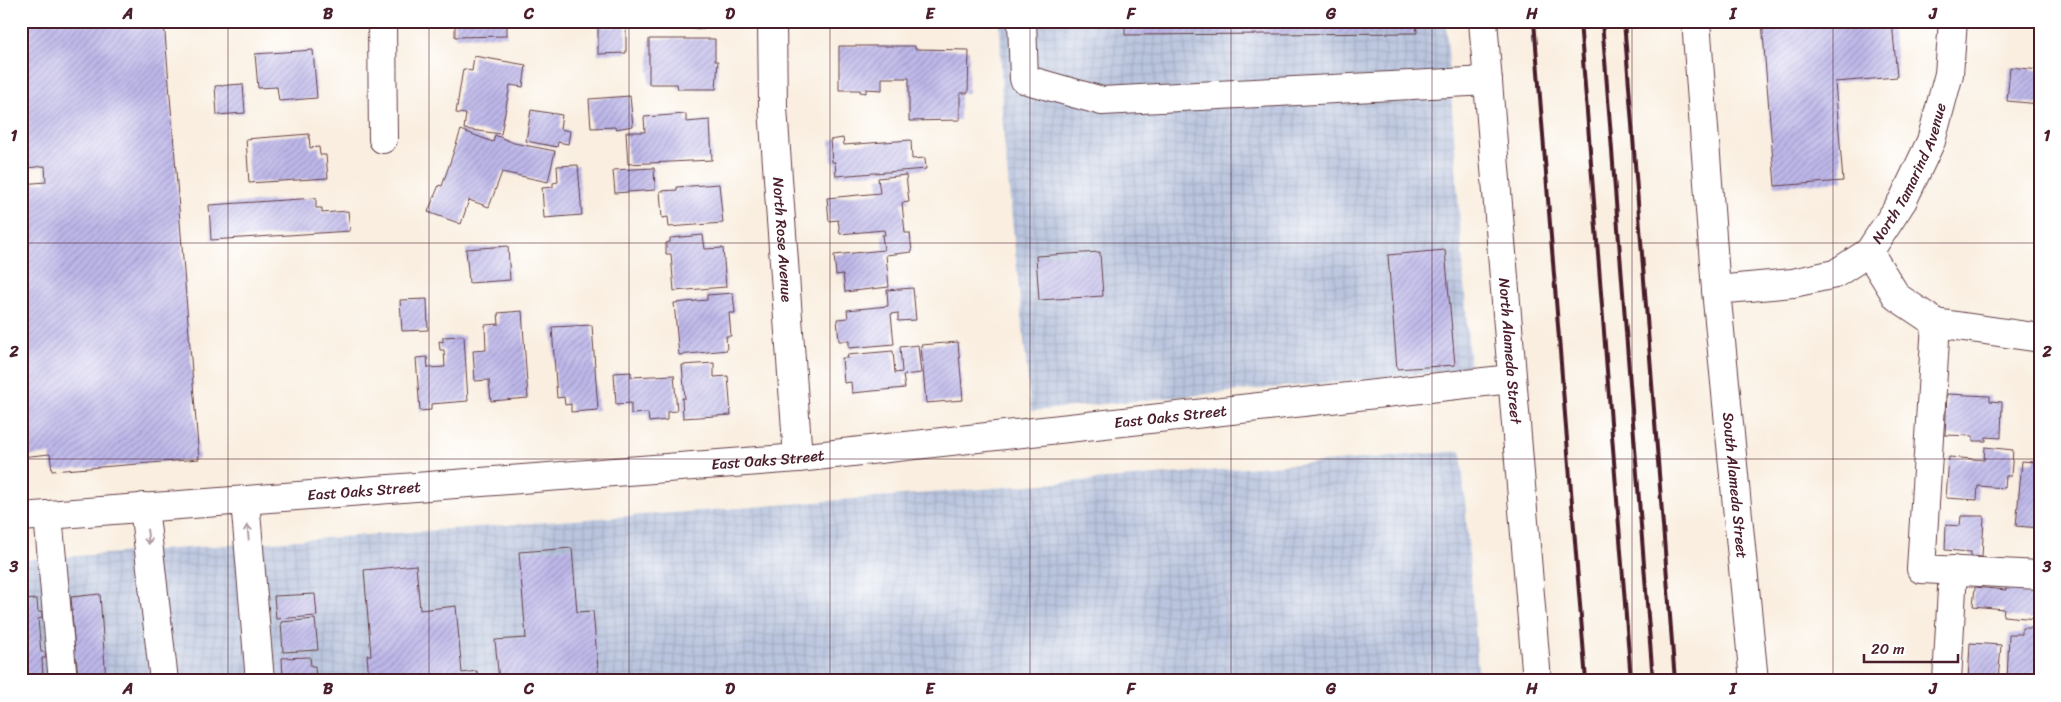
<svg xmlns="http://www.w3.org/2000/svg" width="2061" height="702" viewBox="0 0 2061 702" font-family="Sriracha,sans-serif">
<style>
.industrial{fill:url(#industrial-grid)}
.building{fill:url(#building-hatch)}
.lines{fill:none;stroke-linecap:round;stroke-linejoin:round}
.minor-casing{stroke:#643e46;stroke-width:30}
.major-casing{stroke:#643e46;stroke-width:30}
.minor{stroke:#fff;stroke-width:28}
.major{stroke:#fff;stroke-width:28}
.rail{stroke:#4a1f2b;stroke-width:4}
.oneway{stroke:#ae9aa0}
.grid{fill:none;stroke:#4a1f2b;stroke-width:1;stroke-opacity:0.55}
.labels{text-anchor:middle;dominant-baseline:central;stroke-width:4;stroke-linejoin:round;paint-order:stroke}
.street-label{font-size:15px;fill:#4a1f2b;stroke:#fff}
.neatline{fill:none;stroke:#4a1f2b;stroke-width:2}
.grid-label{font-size:16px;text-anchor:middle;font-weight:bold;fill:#4a1f2b}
</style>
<defs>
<pattern id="industrial-grid" width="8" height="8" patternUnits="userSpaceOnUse" patternTransform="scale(1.25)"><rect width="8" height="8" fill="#b9c5de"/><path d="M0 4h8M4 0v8" fill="none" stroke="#a1a9bf"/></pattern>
<pattern id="building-hatch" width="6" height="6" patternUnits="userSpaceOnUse" patternTransform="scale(1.25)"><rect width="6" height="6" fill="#beb8ea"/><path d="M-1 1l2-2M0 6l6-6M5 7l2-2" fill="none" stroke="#9c95be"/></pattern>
</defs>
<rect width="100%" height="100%" fill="#fff"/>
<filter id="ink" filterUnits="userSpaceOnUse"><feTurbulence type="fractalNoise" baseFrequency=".02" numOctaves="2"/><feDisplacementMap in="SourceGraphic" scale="10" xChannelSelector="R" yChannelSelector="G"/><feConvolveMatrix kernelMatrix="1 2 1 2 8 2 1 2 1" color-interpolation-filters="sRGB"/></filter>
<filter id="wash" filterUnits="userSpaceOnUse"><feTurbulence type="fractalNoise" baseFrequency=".0096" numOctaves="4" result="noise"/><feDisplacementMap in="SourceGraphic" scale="20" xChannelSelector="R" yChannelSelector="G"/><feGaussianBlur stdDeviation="1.12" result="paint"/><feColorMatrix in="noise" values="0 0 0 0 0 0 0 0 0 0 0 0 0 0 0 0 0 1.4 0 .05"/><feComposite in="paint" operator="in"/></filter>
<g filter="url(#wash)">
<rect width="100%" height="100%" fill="#f9eedf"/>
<path class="industrial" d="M1000,21H1446L1470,369L1031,411L1002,118Z
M1461,451L1479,681H21V560L727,509Z"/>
<g id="blocks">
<path class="building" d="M21,21H164L199,459L52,471L50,454L21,457V184L46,182L45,166L27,168L21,95Z
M455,21H507V36L455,37Z
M655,21H704L703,29L655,24Z
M835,21H893V27L835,28Z
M1125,21H1416L1417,33L1125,35Z
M1762,21H1892L1897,77L1835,82L1843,181L1775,186Z
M598,27H626V53L598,54Z
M649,39H715V61H718L716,89H678L677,84H649Z
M839,46H915V49L969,50L968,93H960V120L909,121V78H882V90L866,89V93L860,92V90H839Z
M313,50L317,98L279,101L277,87L258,88L255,54Z
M474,56L526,65L523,87L510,85L501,134L464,129L466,114L456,113L463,69L472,71Z
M2010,67L2040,70V104L2007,101Z
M243,84L245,113L217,115L215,86Z
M630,96L633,126L616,129V127L591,128L589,99Z
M531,110L562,115L560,129L570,131L568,144L558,142L557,147L526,141Z
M686,114V122L710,120L712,160L628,164L626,132H645L644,117Z
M461,130L493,142L495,135L514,143L555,151L548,182L502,172L489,207L469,200L461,224L428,212L439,185L442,186Z
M309,134L310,148L319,147L320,155H326L328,178L249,183L246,139Z
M843,138L844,145L911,140L912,159L925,158L926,169L836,176L835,162H832L830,140Z
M578,165L582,215L544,218L542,188L553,187V183L558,182L557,166Z
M654,168L655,190L615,193L613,170Z
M906,175L909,202L902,203L905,233H910L912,252L886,255L889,287L845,292L843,274L836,275L834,255L884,250L882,235H885L884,230L840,234L838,220L829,221L827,198L880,193L878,178Z
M719,184L723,223L669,227L668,217L662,218L660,191L677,190V187Z
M316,198V208H322V213L348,211L350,231L211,240L209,205Z
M703,235L705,249L723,248L726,287L674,291L671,254H666V243L670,242V238Z
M508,246L510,280L469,283L466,249Z
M1445,250L1455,365L1397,369L1388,255Z
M1100,252L1103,296L1039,300L1036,256Z
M913,288L916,320L898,321V313L891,314L894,344L849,348V341H839L837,319L848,318L847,310L888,306L887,290Z
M733,293L735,313H729L731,336H726L727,350L679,355L674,303L707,300V295Z
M427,299L428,330L402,331L400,300Z
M522,311L528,398L491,401L489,380L475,381L473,351L486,350L485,325L499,324L498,313Z
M592,325L598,410L571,412V404L565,405L564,397L557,398L552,327Z
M464,336L468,401L431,404V410L420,411L416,358L427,357L428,368L445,367L444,350H440L439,341L443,342V337Z
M958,342L963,400L926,403L921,345Z
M918,345L921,373L903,375L905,388L852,393L851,382L844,383L842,358H848L847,355L893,351L895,373L902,372L900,347Z
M714,363V377L728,376L731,415L683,418L682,398H685L682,365Z
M631,372V377L674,375L677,411L667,412V420L649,422L648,413L631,414V403L616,404L614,373Z
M1947,394L1990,396V401L2002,402L2001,438L1986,437V441H1973V436L1945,435Z
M1985,447L2013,450L2011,476H2006L2005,488L1978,486L1977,500L1946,498L1949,457L1984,460Z
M2035,457H2040V528L2016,526L2022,461L2034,462Z
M1961,516H1984L1982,557L1971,556V552L1945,550L1946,525L1960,526Z
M572,548L577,612L593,611L599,681H499L495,640L526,638L519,552Z
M416,565L420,610L456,606L462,673L477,671L478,681H372L369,679L367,655H371L364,570Z
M2006,586L2038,588L2036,619L2003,616L2004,609L1973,606L1975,587L2006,590Z
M100,594L106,681H74V678L78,677L76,657H72V650H75L72,615L69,616L68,610H72L71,597Z
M315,594L317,616L276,619L274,596Z
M37,599L38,612H42V618L38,619L41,652H45L46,658H42L43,679L47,681H21V600Z
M315,619L318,650L283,652L281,622Z
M2022,628H2040V681H2007L2009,634H2022Z
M1970,643L2001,645L1998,681H1968Z
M310,657L311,666H315L316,681H283L282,658Z"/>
</g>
</g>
<g filter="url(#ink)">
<use href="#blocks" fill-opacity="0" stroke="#643e46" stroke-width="1"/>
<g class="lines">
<g class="minor-casing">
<g id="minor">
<path d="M382,21L383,139"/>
<path id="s1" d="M772,21L773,108L798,458"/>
<path d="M1022,21L1024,79L1102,101L1488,81"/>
<path id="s2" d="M1483,21L1537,681"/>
<path d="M1869,252L1897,297L1936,323L2040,338"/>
<path id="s3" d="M1716,290L1793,283L1835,274L1869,252L1903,200L1931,141L1949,74L1953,21"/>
<path d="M1936,323L1921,569L2040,575"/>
<path d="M245,500L260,681"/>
<path d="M144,507L164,681"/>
<path d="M48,515L63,681"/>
<path id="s4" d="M21,517L798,458L1511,379"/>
<path d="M1947,681L1953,570"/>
</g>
</g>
<g class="major-casing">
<g id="major">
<path id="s5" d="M1696,21L1716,290L1754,681"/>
</g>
</g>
<use href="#minor" class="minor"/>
<use href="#major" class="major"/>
<path class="rail" d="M1534,21L1586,681
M1580,21L1631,681
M1602,21L1653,681
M1624,21L1675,681"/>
</g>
<defs><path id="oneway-shaft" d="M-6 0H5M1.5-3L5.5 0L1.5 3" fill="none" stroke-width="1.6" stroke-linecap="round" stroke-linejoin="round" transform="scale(1.25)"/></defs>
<g class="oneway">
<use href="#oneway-shaft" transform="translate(248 532) rotate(-95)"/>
<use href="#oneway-shaft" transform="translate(148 537) rotate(83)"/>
</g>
</g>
<path class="grid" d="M228,21V681M429,21V681M629,21V681M830,21V681M1030,21V681M1231,21V681M1432,21V681M1632,21V681M1833,21V681M21,243H2040M21,459H2040"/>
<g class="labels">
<g class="street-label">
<text stroke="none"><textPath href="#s3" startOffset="250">North Tamarind Avenue</textPath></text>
<text stroke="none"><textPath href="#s1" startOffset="219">North Rose Avenue</textPath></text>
<text stroke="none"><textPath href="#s2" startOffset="331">North Alameda Street</textPath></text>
<text stroke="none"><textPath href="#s4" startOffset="1154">East Oaks Street</textPath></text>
<text stroke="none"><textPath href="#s4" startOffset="749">East Oaks Street</textPath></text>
<text stroke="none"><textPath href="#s5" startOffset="466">South Alameda Street</textPath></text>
<text stroke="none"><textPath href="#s4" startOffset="344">East Oaks Street</textPath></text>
</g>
</g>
<rect width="2061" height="702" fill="none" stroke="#fff" stroke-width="55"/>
<path d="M1864 654v8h94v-8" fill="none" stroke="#4a1f2b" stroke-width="2.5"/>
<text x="1871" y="654" font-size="15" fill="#4a1f2b" stroke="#ffffff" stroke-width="4" paint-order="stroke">20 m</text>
<rect x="28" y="28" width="2006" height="646" class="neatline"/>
<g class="grid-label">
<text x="128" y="19">A</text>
<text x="328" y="19">B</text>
<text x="529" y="19">C</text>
<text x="730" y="19">D</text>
<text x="930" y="19">E</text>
<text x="1131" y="19">F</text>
<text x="1331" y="19">G</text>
<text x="1532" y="19">H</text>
<text x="1733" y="19">I</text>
<text x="1933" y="19">J</text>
<text x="14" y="141">1</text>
<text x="2047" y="141">1</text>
<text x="14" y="357">2</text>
<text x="2047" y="357">2</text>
<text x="14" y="572">3</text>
<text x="2047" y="572">3</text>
<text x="128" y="694">A</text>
<text x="328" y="694">B</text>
<text x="529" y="694">C</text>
<text x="730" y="694">D</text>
<text x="930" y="694">E</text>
<text x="1131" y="694">F</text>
<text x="1331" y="694">G</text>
<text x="1532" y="694">H</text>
<text x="1733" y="694">I</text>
<text x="1933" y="694">J</text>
</g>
</svg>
